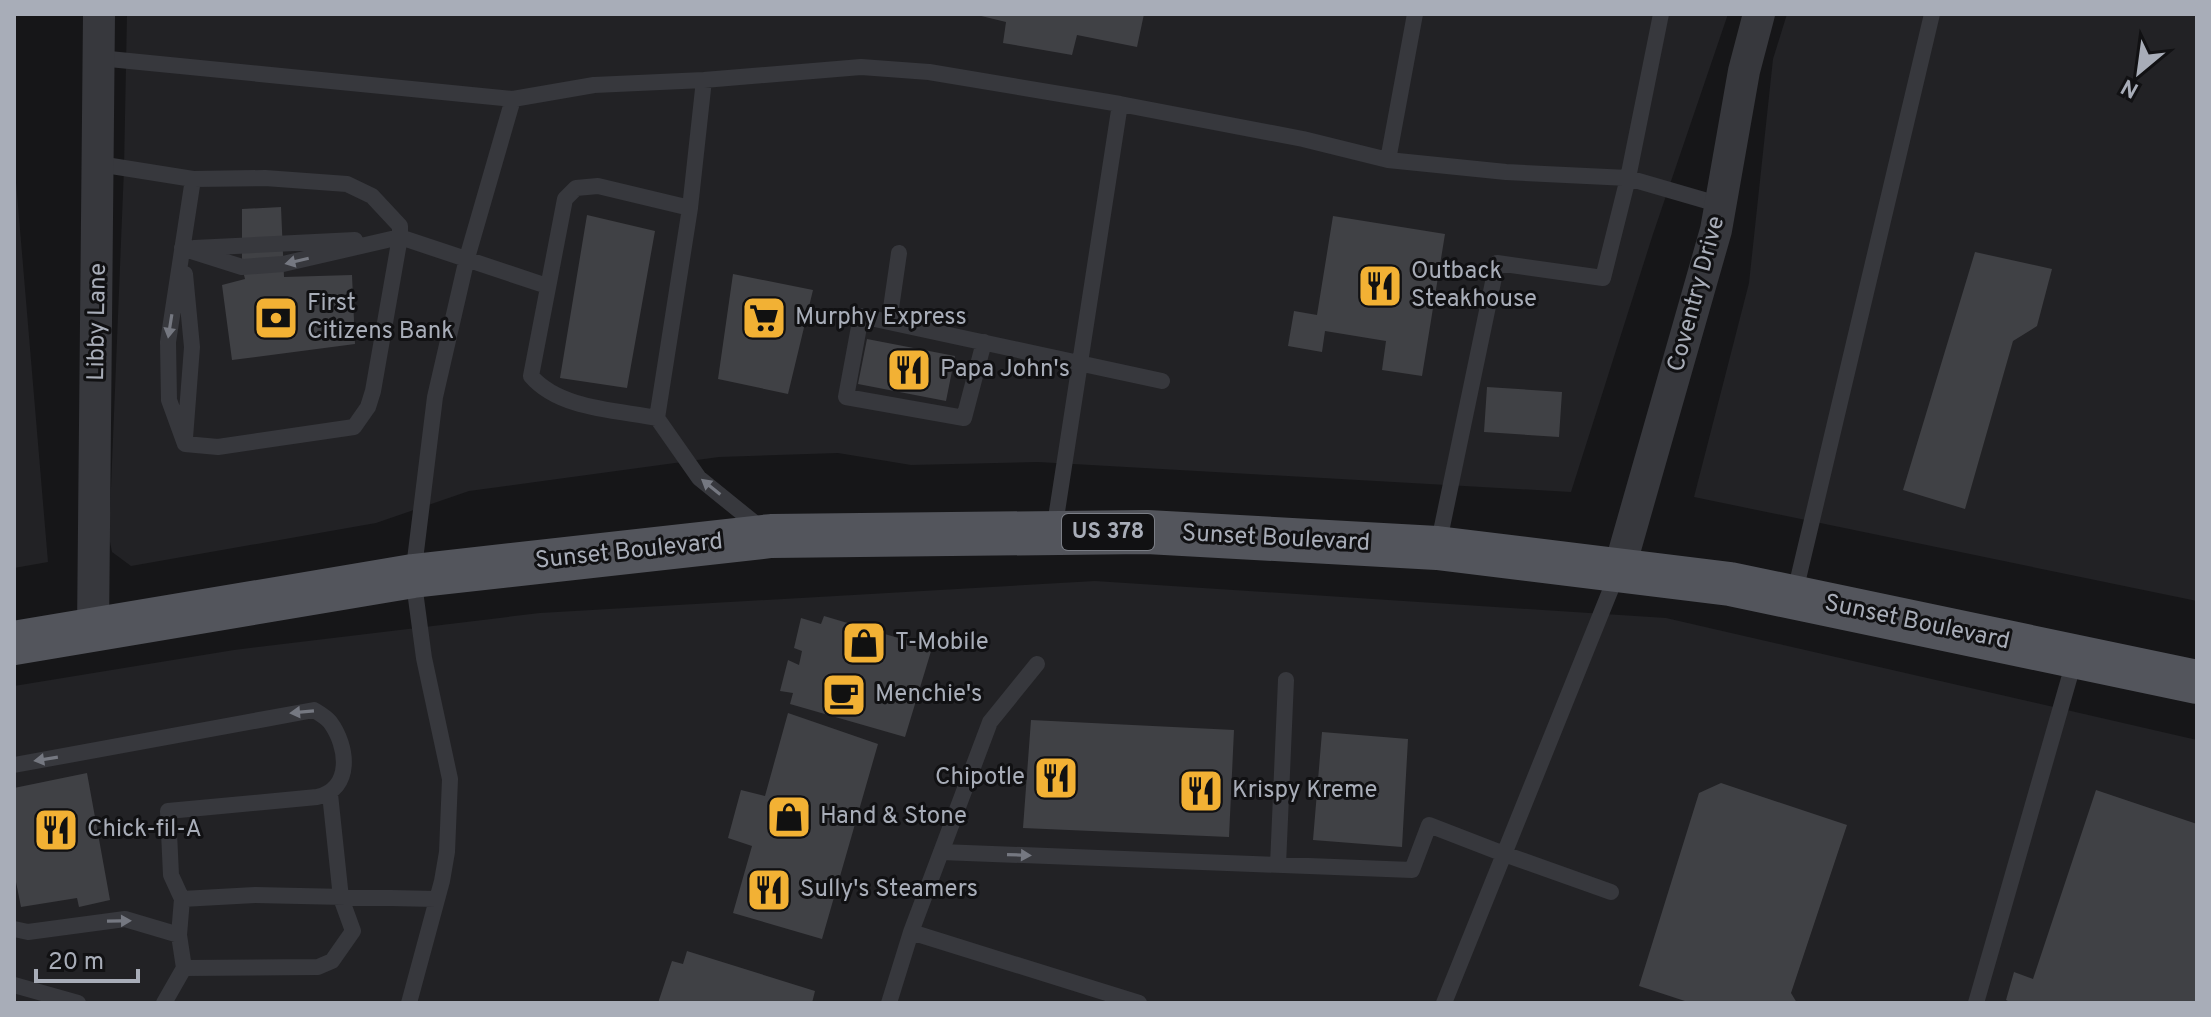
<svg xmlns="http://www.w3.org/2000/svg" width="2211" height="1017" viewBox="0 0 2211 1017" font-family="Overpass,sans-serif">
<style>
.built{fill:#222225}
.building{fill:#404145}
.lines{fill:none;stroke-linecap:round;stroke-linejoin:round}
.service{stroke:#37383d;stroke-width:16}
.minor{stroke:#37383d;stroke-width:32}
.primary{stroke:#53555c;stroke-width:44}
.oneway{fill:#757881}
.labels{text-anchor:middle;dominant-baseline:central;stroke-width:6;stroke-linejoin:round;paint-order:stroke}
.shield{fill:#111113;stroke:#7b7e86;stroke-width:2}
.shield-label{font-size:22px;font-weight:bold;fill:#a8adb8}
.poi-label{font-size:24px;fill:#a8adb8;stroke:#111113;text-anchor:start}
.street-label{font-size:24px;fill:#a8adb8;stroke:#111113}
</style>
<rect width="100%" height="100%" fill="#161618"/>
<path class="built" d="M127,14H1728L1653,234L1571,492L1038,462L911,465L838,453L719,457L469,491L376,523L131,566L112,552L109,537L124,168Z
M1787,14H2197V601L1694,497L1749,283L1773,59Z
M14,158L48,562L14,568Z
M1095,581L1666,618L2197,740V1003H14V686L234,650L540,613Z"/>
<path class="building" d="M973,14H1144L1137,47L1077,35L1072,55L1003,43L1006,22Z
M281,207L284,277L352,275L355,344L232,360L222,285L245,279L242,267V209Z
M587,215L655,231L627,388L560,378Z
M1333,216L1445,234L1422,376L1382,370L1386,341L1325,331L1322,352L1288,346L1294,311L1317,315Z
M1975,252L2052,269L2037,326L2013,341L1965,509L1903,490Z
M733,274L813,290L788,394L718,379Z
M867,339L955,356L946,401L858,384Z
M1487,387L1562,392L1559,437L1484,432Z
M824,616L932,648L905,737L790,704L793,693L780,691L788,660L799,665L802,651L794,648L801,618L821,624Z
M788,713L878,744L822,939L733,913L752,846L728,838L741,790L765,796Z
M1031,720L1234,730L1229,837L1023,828Z
M1322,732L1408,739L1402,847L1313,840Z
M87,773L110,900L79,907L77,898L21,907L14,872V788Z
M1721,783L1847,825L1791,993L1797,1003H1691L1639,986L1699,793Z
M2096,790L2197,824V1003H2012L2006,1000L2014,972L2033,979Z
M687,951L815,991L812,1003H658L672,961L683,964Z"/>
<g class="lines">
<path class="service" d="M99,58L513,99L594,85L704,80L861,67L929,72L1120,104L1303,139L1388,160L1506,172L1628,178L1721,205
M704,80L690,208L657,418L699,478L762,529
M1388,160L1415,14
M99,164L193,179L168,342L169,400L185,444
M193,179L265,178L347,184L372,196L400,226V237
M182,248L242,267L283,264L400,237
M194,248L355,240
M185,274L192,347L185,438
M889,322L899,253
M984,342L964,418L846,397L861,316L1162,381
M657,418C616,410 559,409 531,376L565,199L576,188L598,186L690,208
M185,444L218,447L354,427L368,407L373,391L400,237L547,286
M1054,531L1120,104
M1438,546L1497,263L1603,278L1628,178L1661,14
M1794,596L1932,14
M14,765L314,710C319,713 326,717 330,722C348,746 353,789 317,797L168,811L171,875L182,899L255,895L436,899
M941,852L1412,870L1429,825L1504,854L1611,892
M1278,865L1286,680
M14,929L28,932L125,919L179,935
M911,932L990,722L1037,664
M184,968L318,967L332,961L353,931L341,898L330,794
M14,985L78,1003
M164,1003L184,968L179,935L182,899
M409,1003L442,881L447,852L450,779L424,658L413,576L435,397L467,258L513,99
M889,1003L911,932L1139,1003
M1444,1003L1617,574
M1976,1003L2075,658"/>
<path class="minor" d="M1619,570L1716,230L1744,71L1759,14
M93,630L99,14"/>
<path class="primary" d="M14,643L413,576L771,536L1147,532L1437,548L1730,584L2197,682"/>
</g>
<defs><path id="oneway-solid" d="M-6-.8H1V-3.2L6.5 0L1 3.2V.8H-6Z" transform="scale(2)"/></defs>
<g class="oneway">
<use href="#oneway-solid" transform="translate(297 261) rotate(167)"/>
<use href="#oneway-solid" transform="translate(170 326) rotate(99)"/>
<use href="#oneway-solid" transform="translate(711 487) rotate(-141)"/>
<use href="#oneway-solid" transform="translate(302 712) rotate(175)"/>
<use href="#oneway-solid" transform="translate(46 759) rotate(171)"/>
<use href="#oneway-solid" transform="translate(1019 855) rotate(2)"/>
<use href="#oneway-solid" transform="translate(119 921) rotate(-1)"/>
</g>
<defs>
<g id="restaurant-square" transform="scale(2.3)"><rect x="-9" y="-9" width="18" height="18" rx="4" fill="#f2b134" stroke="#111113"/><path d="M-5-6h1v4h1v-4h1v4h1v-4h1v5L-1.5 .5V6h-2V.5L-5-1ZM5-6V6H3V1.5H1.5Q1.5-4 5-6Z" fill="#111"/></g>
<g id="bank-square" transform="scale(2.3)"><rect x="-9" y="-9" width="18" height="18" rx="4" fill="#f2b134" stroke="#111113"/><path d="M-6-4H6V4H-6ZM0-2.3a2.3 2.3 0 1 0 0 4.6a2.3 2.3 0 1 0 0-4.6Z" fill="#111"/></g>
<g id="supermarket-square" transform="scale(2.3)"><rect x="-9" y="-9" width="18" height="18" rx="4" fill="#f2b134" stroke="#111113"/><path d="M-6-5.5h2.5l.6 2H6L4.5 2H-2.5L-4.4-4H-6ZM-1.5 3.2a1.3 1.3 0 1 0 .1 0ZM3 3.2a1.3 1.3 0 1 0 .1 0Z" fill="#111"/></g>
<g id="shop-square" transform="scale(2.3)"><rect x="-9" y="-9" width="18" height="18" rx="4" fill="#f2b134" stroke="#111113"/><path d="M-5-2.5h2.3a2.7 3.5 0 0 1 5.4 0H5L5.5 6h-11ZM-1.5-2.5h3a1.5 2.3 0 0 0-3 0Z" fill="#111"/></g>
<g id="cafe-square" transform="scale(2.3)"><rect x="-9" y="-9" width="18" height="18" rx="4" fill="#f2b134" stroke="#111113"/><path d="M-5.5-4.5H6V0H3Q3 3.5 0 3.5H-2.5Q-5.5 3.5-5.5 0ZM3-3.2v2h1.7v-2ZM-6 4.5H4V6H-6Z" fill="#111"/></g>
</defs>
<g fill-rule="evenodd">
<use href="#restaurant-square" x="1380" y="286"/>
<use href="#bank-square" x="276" y="318"/>
<use href="#supermarket-square" x="764" y="318"/>
<use href="#restaurant-square" x="909" y="370"/>
<use href="#shop-square" x="864" y="643"/>
<use href="#cafe-square" x="844" y="695"/>
<use href="#restaurant-square" x="1056" y="778"/>
<use href="#restaurant-square" x="1201" y="791"/>
<use href="#shop-square" x="789" y="817"/>
<use href="#restaurant-square" x="56" y="830"/>
<use href="#restaurant-square" x="769" y="890"/>
</g>
<g class="labels">
<rect class="shield" x="1062" y="514" width="92" height="36" rx="6"/>
<g class="shield-label">
<text x="1108" y="532">US 378</text>
</g>
<g class="poi-label">
<text x="1411" y="272">Outback<tspan x="1411" dy="28">Steakhouse</tspan></text>
<text x="307" y="304">First<tspan x="307" dy="28">Citizens Bank</tspan></text>
<text x="795" y="318">Murphy Express</text>
<text x="940" y="370">Papa John's</text>
<text x="895" y="643">T-Mobile</text>
<text x="875" y="695">Menchie's</text>
<text x="1025" y="778" text-anchor="end">Chipotle</text>
<text x="1232" y="791">Krispy Kreme</text>
<text x="820" y="817">Hand &amp; Stone</text>
<text x="87" y="830">Chick-fil-A</text>
<text x="800" y="890">Sully's Steamers</text>
</g>
<g class="street-label">
<text transform="translate(1697 294) rotate(-75)">Coventry Drive</text>
<text transform="translate(98 322) rotate(-89)">Libby Lane</text>
<text transform="translate(1276 539) rotate(3)">Sunset Boulevard</text>
<text transform="translate(629 552) rotate(-6)">Sunset Boulevard</text>
<text transform="translate(1917 623) rotate(12)">Sunset Boulevard</text>
</g>
</g>
<rect width="2211" height="1017" fill="none" stroke="#a8adb8" stroke-width="32"/>
<g transform="translate(2139 72) rotate(209)" stroke="#111113" stroke-width="6" paint-order="stroke">
<path d="M0-6L14 30L0 20L-14 30Z" fill="#a8adb8"/>
<text y="-12" font-size="22" font-weight="bold" text-anchor="middle" fill="#a8adb8">N</text>
</g>
<path d="M36 969v12h102v-12" fill="none" stroke="#a8adb8" stroke-width="4"/>
<text x="48" y="969" font-size="24" fill="#a8adb8" stroke="#111113" stroke-width="6" paint-order="stroke">20 m</text>
</svg>
